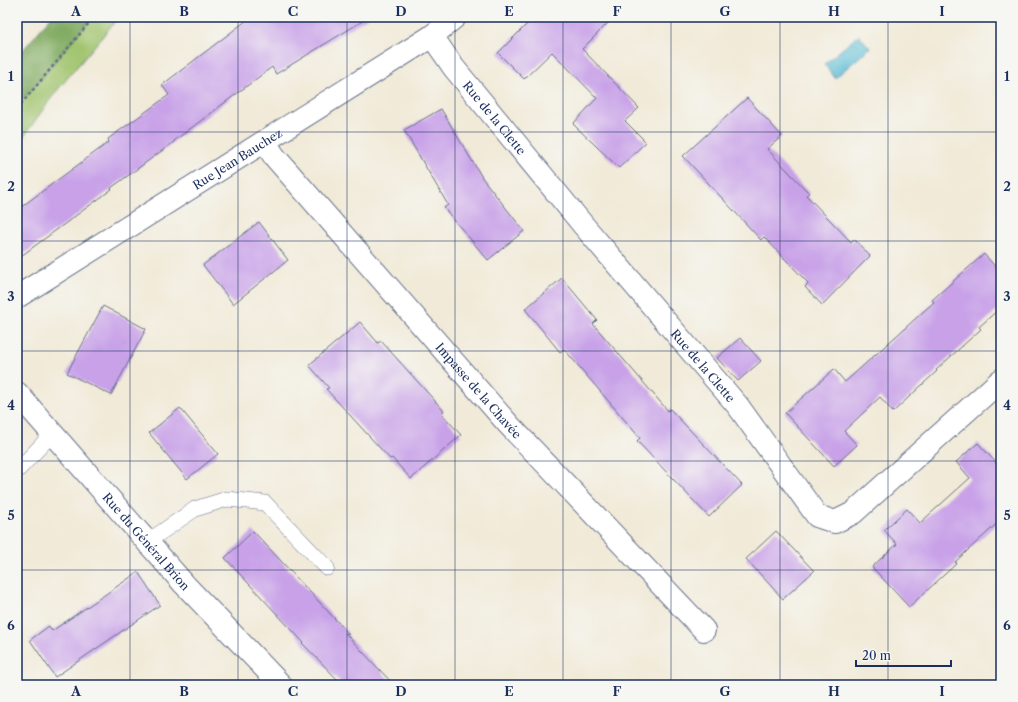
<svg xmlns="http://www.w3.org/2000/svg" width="1018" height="702" viewBox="0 0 1018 702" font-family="'Libre Caslon Text',serif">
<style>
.green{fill:#a1c46e;stroke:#5e7a66}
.forest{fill:#80aa61;stroke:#4e6c60}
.water{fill:#55bad3;stroke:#387498}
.building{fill:#c8a1e8}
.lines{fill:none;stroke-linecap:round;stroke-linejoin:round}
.lane-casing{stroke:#667089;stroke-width:16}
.street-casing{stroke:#667089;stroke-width:24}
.path{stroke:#667089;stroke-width:2.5;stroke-dasharray:3 3;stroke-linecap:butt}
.lane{stroke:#fff;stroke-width:15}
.street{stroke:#fff;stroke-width:22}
.grid{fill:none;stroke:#1b2f5e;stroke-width:1;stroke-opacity:0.55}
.labels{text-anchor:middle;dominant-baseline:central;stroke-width:3;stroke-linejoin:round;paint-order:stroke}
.street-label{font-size:12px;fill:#1b2f5e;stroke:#f6f6f2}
.neatline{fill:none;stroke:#1b2f5e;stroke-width:1.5}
.grid-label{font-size:13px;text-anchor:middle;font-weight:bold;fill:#1b2f5e}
</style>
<rect width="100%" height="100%" fill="#f6f6f2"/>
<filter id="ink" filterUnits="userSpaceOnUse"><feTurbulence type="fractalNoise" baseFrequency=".025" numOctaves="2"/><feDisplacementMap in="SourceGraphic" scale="8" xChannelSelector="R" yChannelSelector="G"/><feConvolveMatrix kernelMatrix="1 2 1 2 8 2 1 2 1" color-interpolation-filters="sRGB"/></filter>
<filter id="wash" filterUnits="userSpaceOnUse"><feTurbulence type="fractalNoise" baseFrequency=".012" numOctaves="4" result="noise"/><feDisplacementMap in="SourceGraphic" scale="16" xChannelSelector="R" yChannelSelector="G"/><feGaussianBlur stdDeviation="0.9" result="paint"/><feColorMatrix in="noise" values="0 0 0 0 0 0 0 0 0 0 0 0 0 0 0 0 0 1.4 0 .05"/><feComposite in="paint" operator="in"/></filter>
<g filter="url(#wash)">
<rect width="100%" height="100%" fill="#f1ead8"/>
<path class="green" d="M92,17H119L55,93L17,146V100H23Z"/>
<path class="forest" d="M51,17H92L23,100H17V57Z"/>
<path class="water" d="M859,35L870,48L835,78L824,64Z"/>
<g id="blocks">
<path class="building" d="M251,17H369L276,74L272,67L174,141V142L111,188L112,189L17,259V210L109,142L108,139L169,95L162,85Z
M534,17H614L582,49L639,108L625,121L646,142L619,168L573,124L597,98L552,52L524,79L498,53Z
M747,98L782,136L767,149L809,193L806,195L851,242L854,239L870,256L822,305L805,287L808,283L764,237L761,240L683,156Z
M441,109L483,179L524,231L488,260L444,208L448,205L404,130Z
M259,222L288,260L233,304L203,265Z
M984,254L1001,273V307L979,327L981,329L936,370L937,371L893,412L880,397L844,431L857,445L834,466L785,413L834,369L845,382L934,302L932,300Z
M562,278L597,320L593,324L668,411L670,409L742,485L709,517L637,441L640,438L564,349L560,352L525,309Z
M103,306L146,329L111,395L67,373Z
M360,322L378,343L381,341L444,411L441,413L461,435L411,479L392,458L390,459L326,389L329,388L309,365Z
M740,338L761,361L738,381L717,358Z
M180,408L218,454L187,479L149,433Z
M978,443L1001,468V520L955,562L957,563L909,607L872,567L897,544L884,530L907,509L920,523L970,478L956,462Z
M253,531L349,634L345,633L394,685H343L302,643L303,642L225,558Z
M776,531L814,571L783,599L746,559Z
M138,572L160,605L55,677L30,640L49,626L52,631Z"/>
</g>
</g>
<g filter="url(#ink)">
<use href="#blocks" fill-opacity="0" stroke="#667089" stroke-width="1"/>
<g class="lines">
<g class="lane-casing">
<path id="lane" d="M17,471L52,434
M147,542L195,509L227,499L265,503L327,568"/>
</g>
<g class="street-casing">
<g id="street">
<path id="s1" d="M432,36L454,68L584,226L738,406L817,516L835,522L853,513L1001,380"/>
<path id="s2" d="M265,142L274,156L509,425L704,630"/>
<path id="s3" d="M17,297L432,36L455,17"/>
<path id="s4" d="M17,393L184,584L281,685"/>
</g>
</g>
<path class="path" d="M17,109L94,17"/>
<use href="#lane" class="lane"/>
<use href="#street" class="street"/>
</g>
</g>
<path class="grid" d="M130,17V685M238,17V685M347,17V685M455,17V685M563,17V685M671,17V685M780,17V685M888,17V685M17,132H1001M17,241H1001M17,351H1001M17,461H1001M17,570H1001"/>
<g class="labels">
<g class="street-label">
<text stroke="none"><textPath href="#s1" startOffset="103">Rue de la Clette</textPath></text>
<text stroke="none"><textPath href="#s3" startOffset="260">Rue Jean Bauchez</textPath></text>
<text stroke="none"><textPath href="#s1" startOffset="427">Rue de la Clette</textPath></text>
<text stroke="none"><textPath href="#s2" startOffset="328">Impasse de la Chavée</textPath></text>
<text stroke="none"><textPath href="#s4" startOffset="197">Rue du Général Brion</textPath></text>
</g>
</g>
<rect width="1018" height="702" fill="none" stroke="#f6f6f2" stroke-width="44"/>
<path d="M856 660v6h95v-6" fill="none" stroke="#1b2f5e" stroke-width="2"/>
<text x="862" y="660" font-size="12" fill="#1b2f5e" stroke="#f6f6f2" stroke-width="3" paint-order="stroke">20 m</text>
<rect x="22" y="22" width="974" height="658" class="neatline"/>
<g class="grid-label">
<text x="76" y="16">A</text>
<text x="184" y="16">B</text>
<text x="293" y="16">C</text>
<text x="401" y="16">D</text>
<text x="509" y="16">E</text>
<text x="617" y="16">F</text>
<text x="725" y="16">G</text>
<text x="834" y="16">H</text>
<text x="942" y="16">I</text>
<text x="11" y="81">1</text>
<text x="1007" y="81">1</text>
<text x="11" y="191">2</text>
<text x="1007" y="191">2</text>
<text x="11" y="301">3</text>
<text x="1007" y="301">3</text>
<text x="11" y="410">4</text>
<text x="1007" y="410">4</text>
<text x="11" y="520">5</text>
<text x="1007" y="520">5</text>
<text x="11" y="630">6</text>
<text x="1007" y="630">6</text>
<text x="76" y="696">A</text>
<text x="184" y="696">B</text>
<text x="293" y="696">C</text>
<text x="401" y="696">D</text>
<text x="509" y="696">E</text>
<text x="617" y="696">F</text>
<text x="725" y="696">G</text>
<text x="834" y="696">H</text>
<text x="942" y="696">I</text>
</g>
</svg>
